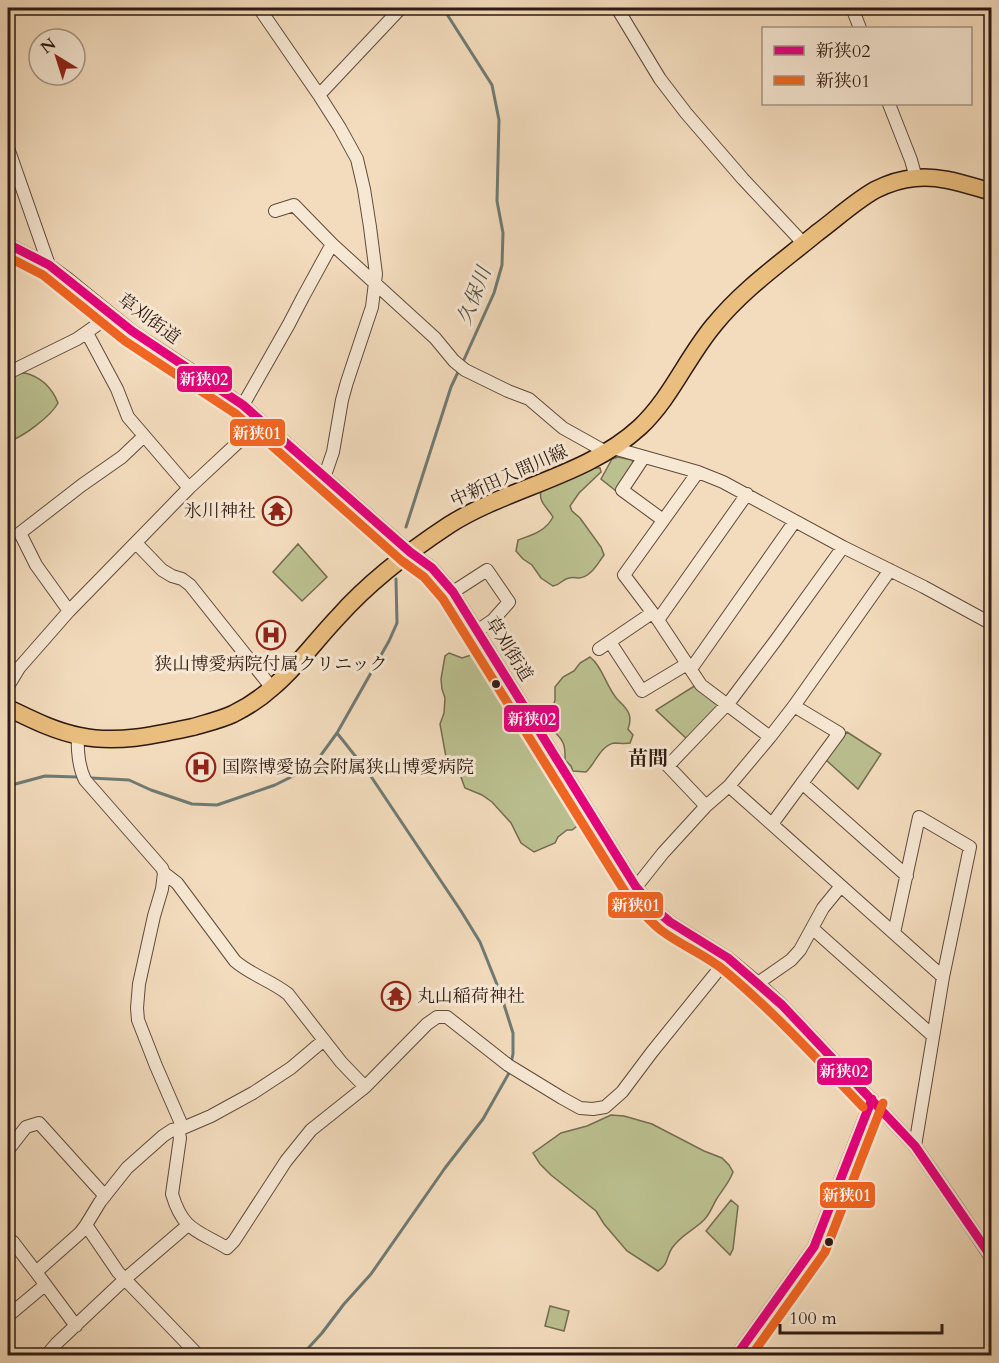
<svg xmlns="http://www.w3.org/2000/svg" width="999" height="1363" viewBox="0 0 999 1363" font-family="Cardo,'Noto Serif JP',serif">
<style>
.green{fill:#bbc090;stroke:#746c50;stroke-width:1.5}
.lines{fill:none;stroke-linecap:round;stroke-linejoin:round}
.stream{stroke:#6f7a73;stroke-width:3}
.minor-casing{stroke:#5f4a3c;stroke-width:14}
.major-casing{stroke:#2e1911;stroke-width:19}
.minor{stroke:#f7e8d4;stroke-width:12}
.major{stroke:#eabe7e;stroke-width:16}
.bus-1-casing{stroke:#f7e8d4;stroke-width:14}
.bus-2-casing{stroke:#f7e8d4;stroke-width:14}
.bus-1{stroke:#e5007d;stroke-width:9}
.bus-2{stroke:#f26522;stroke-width:9}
.bus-dot{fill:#2e1911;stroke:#f7e8d4;stroke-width:2}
.labels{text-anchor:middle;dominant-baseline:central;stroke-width:6;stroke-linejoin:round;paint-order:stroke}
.street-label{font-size:18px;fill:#2e1911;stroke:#f7e8d4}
.poi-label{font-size:18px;fill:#2e1911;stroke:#f7e8d4;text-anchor:start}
.water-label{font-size:20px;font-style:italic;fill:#54524a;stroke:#f7e8d4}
.neighbourhood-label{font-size:20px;font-weight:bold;fill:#2e1911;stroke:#f7e8d4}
.line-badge{stroke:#f7e8d4;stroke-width:2}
.badge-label{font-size:16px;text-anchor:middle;font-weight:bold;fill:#fff}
</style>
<rect width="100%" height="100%" fill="#f3dcbd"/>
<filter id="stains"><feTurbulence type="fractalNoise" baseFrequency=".00333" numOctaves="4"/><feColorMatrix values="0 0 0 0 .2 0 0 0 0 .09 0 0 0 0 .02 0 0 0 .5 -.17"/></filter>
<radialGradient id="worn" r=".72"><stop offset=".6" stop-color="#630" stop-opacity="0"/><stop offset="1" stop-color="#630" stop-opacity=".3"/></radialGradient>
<path class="green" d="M25,373C41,377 52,388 58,403C51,416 21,439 8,441V379L15,374Z
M618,457L632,460L634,465L616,491L601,479L612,459Z
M593,468H600L601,472L579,493L570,506L572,511L580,518L601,547L604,555C598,563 591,577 579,578C576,578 573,577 569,578C562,579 561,585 553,586L541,578L532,565L523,559L516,551L518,540C532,535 546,531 553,517C548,508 538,502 541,491Z
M298,544L327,577L302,601L273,572Z
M449,653L462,658L471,655L488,675L491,684L502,693L521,733L545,766L558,789L566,795L573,807L578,811L582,820L580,824L572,830H567L558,837L555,843L534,852L521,843L511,823L492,802L482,795L465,788C459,774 460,765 446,757L440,724L444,713L445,698L442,689L441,679L445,656Z
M590,657C602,666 606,686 617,699C622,704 627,708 629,714C631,720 630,724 628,729L633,735L630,743C625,744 619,743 614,743C600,746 595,764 586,772L573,771L571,766L565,760C566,733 556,740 548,721L555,700V687L563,677L574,671L580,663Z
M696,685L718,704V708L688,740L656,710Z
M847,732L881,754L858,789L825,759Z
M611,1115L624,1116L652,1124L704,1151L722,1158L729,1165L733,1172C729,1183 722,1190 716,1200C712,1207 710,1214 704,1220C694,1230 681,1235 672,1248C666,1257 669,1264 658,1271L627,1251L604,1224L596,1211L551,1175L540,1164L533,1153L561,1133L587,1126Z
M731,1200L738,1206L733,1249L730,1255L706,1231Z
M550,1306L569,1311L564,1331L545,1326Z"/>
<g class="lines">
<path class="stream" d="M443,8L492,85L499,120L497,201L503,233L502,265L494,293L462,364
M406,527L451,387L459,370
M337,733L368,772L461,911L480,942L500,992L513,1033V1054L511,1063
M91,778L129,780L151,790L192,804L217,805L275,785L313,766L337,733L389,641L397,623L396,579
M8,786L45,776L77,777
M301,1356L322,1333L344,1304L371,1274L445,1168L483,1119L509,1073L510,1070"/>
<g class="minor-casing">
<path id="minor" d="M259,8L319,95L340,128L357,159L364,189L370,227L376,274L372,307L347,382L342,400L333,452L324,478
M617,8L660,79L686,113L743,179L804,244
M852,8L860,28
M319,95L401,8
M889,104L911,160L916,178
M8,148L49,265
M275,211L294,205L332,244L435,338L454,361L465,370L508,391L529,399L563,428L606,452
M8,244L49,265L68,279L132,331L205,379L243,405L410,552L432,568L453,592L636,887L656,910L670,922L728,958L758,983L782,1005L915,1146L958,1208L992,1259
M8,373L77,339L111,315
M243,405L289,324L303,297L332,244
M613,448L698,472L723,482L843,547L924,587L992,624
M644,457L622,490L663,520
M698,472L624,575L658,620L701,685L770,737
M189,488L261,421
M136,543L162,570L172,576L182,579L190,585L272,688
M453,592L487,570L509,602L493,620L477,631
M69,611L36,565L20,533L82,485L122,457L144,436
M658,620L747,494
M610,642L642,691L687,664
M599,649L652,613
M691,669L795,521
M8,686L19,668L69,611L189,488L128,417L117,389L87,333
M78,736C77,750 79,768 85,780L162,868L164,873L177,883L235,961C251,975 272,981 288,994L341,1062L365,1087
M802,783L907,876
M729,786L943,977
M706,806L668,766L731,700L776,640L843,547
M772,824L839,733L794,706
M164,873L162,889L154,916L139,984L137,1008L138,1020L156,1066L183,1128
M636,887L663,853L706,806L729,786L770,737L794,706L890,570
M812,928L932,1035
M894,933L919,817L970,847L943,977L915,1146
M758,983L791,960L800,950L823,908L841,886
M178,1129L180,1138L172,1194C183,1231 197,1230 227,1248L234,1241L286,1161L311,1130L365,1087L427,1024L437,1017H447L508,1065L562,1098L580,1108L593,1109L605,1107L622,1092L652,1052L728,958
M8,1150L26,1127L39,1123L105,1196
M86,1225L118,1272L199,1356
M8,1238L13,1242L36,1272L76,1326
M36,1272L80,1233L86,1225L100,1202L127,1168L163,1136L172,1130L183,1128L211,1116L253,1093L291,1068L324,1040
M8,1316L45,1285
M46,1356L57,1343L125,1279L188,1225
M736,1356L814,1247L872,1099"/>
</g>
<g class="major-casing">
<path id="major" d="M8,708C31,719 54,731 80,736C117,744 156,735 193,727C206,723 220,720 233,714C247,707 261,698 273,687C297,667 316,640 338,617C370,581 408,552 449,525C509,487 587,476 640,427C671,398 687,357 714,325C743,289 782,262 817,233C836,219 854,202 875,190C887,184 902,179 915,178C941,175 967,185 992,192"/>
</g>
<use href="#minor" class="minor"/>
<use href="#major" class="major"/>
<g class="bus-1-casing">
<path id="bus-1" d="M8,244L49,265L132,331L243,405L410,552L432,568L453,592L636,887L656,910L670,922L728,958L782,1005L915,1146L992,1258
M736,1356L814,1247L872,1099"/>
</g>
<g class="bus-2-casing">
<path id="bus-2" d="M8,257L43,275L125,341L236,414L402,561L424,577L443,599L627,895C638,908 649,921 662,931C682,946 706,955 725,971C775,1013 818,1060 863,1107
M751,1356L825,1252L883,1103"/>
</g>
<use href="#bus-1" class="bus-1"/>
<use href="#bus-2" class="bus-2"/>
</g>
<defs>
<g id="temple-ring" transform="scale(1.5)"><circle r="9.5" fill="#f7e8d4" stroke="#8f2418" stroke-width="1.5"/><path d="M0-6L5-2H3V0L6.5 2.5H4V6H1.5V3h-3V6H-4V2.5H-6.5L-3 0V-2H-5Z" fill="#8f2418"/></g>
<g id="hospital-ring" transform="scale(1.5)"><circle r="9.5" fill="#f7e8d4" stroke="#8f2418" stroke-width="1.5"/><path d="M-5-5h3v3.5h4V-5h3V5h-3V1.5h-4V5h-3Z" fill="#8f2418"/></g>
</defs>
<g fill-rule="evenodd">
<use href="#temple-ring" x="277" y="511"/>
<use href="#hospital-ring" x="271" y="635"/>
<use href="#hospital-ring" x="201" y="767"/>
<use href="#temple-ring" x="396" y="996"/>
</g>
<g class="bus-dot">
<circle cx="496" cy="684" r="5"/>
<circle cx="829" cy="1242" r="5"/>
</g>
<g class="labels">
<g class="street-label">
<text transform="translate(149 319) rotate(36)">草刈街道</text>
<text transform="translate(509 476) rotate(-24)">中新田入間川線</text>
<text transform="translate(509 649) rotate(58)">草刈街道</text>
</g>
<g class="poi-label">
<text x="256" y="511" text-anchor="end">氷川神社</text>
<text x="271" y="664" text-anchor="middle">狭山博愛病院付属クリニック</text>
<text x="222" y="767">国際博愛協会附属狭山博愛病院</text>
<text x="417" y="996">丸山稲荷神社</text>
</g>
<g class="water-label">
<text transform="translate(474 296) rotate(-69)">久保川</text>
</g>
<g class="neighbourhood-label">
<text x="648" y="758">苗間</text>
</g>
</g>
<g class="line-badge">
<rect x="176" y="365" width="57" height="28" rx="6" fill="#e5007d"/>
<rect x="229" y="418" width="57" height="29" rx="6" fill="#f26522"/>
<rect x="503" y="704" width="57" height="29" rx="6" fill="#e5007d"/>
<rect x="607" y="891" width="57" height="28" rx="6" fill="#f26522"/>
<rect x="816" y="1057" width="57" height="29" rx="6" fill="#e5007d"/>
<rect x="819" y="1181" width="57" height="28" rx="6" fill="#f26522"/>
</g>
<g class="badge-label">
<text x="204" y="385">新狭02</text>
<text x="257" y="439">新狭01</text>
<text x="532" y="725">新狭02</text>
<text x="636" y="911">新狭01</text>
<text x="844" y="1077">新狭02</text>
<text x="847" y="1201">新狭01</text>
</g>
<rect width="999" height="1363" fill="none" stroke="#f3dcbd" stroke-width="30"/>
<rect x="9" y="9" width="981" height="1345" fill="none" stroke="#2e1911" stroke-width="3"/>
<rect x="15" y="15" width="969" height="1333" fill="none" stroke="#2e1911" stroke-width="1.5"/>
<rect x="762" y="27" width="210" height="78" fill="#f7e8d4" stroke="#a79586" stroke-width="1.5"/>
<rect x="774" y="46" width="30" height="9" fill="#e5007d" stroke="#a79586" stroke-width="1.5"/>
<text x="816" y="57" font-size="18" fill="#2e1911">新狭02</text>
<rect x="774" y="76" width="30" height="9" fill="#f26522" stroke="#a79586" stroke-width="1.5"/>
<text x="816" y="87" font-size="18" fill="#2e1911">新狭01</text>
<g transform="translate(57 57) rotate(322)"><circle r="28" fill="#f7e8d4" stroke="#a79586" stroke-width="1.5"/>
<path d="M0-4.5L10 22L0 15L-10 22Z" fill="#8f2418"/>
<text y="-9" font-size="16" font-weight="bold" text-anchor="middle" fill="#2e1911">N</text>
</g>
<path d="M780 1324v9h162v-9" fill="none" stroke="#2e1911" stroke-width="3"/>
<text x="789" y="1324" font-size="18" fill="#2e1911" stroke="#f7e8d4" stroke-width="4.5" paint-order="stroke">100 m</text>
<rect width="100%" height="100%" filter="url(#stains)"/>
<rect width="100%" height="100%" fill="url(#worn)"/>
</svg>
